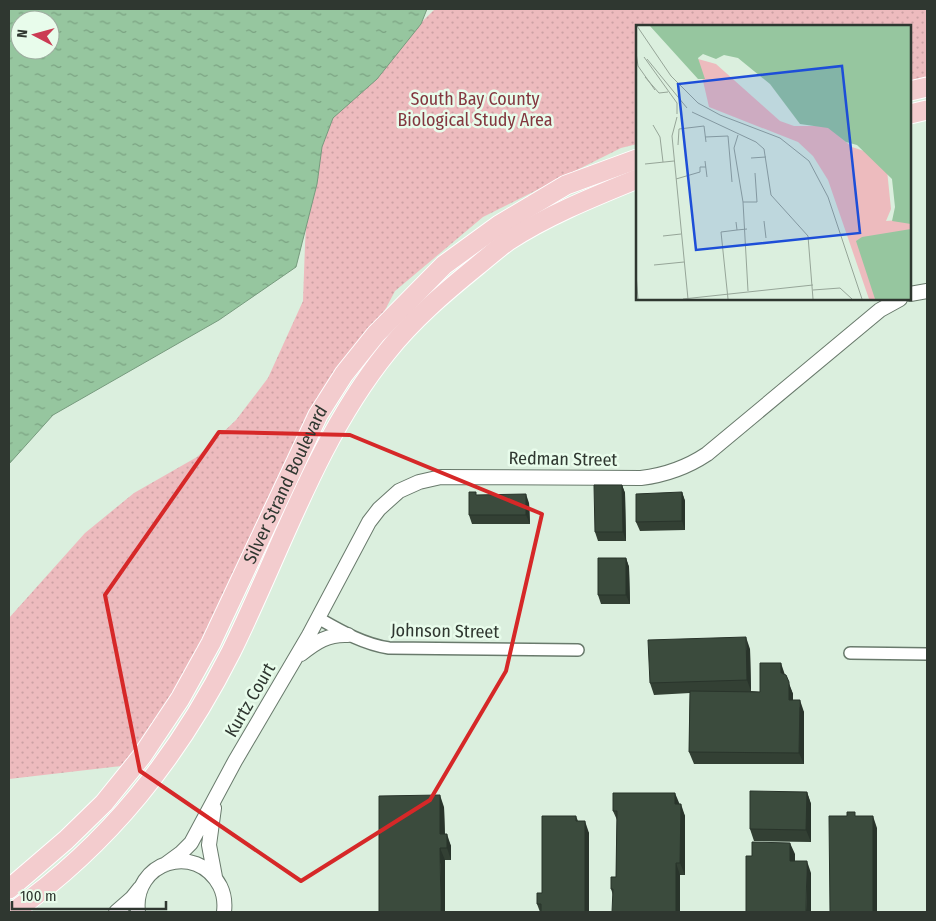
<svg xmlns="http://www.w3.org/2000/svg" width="936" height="921" viewBox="0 0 936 921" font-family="'Fira Sans Condensed',sans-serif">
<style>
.grass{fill:url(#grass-dots)}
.water{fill:url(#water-ripples);stroke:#779b7e;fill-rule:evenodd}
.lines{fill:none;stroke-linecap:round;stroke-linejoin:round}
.minor-casing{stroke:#697a6c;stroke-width:14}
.tertiary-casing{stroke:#697a6c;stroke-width:16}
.trunk-casing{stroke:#fff;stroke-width:21}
.minor{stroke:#fff;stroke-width:11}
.tertiary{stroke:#fff;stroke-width:14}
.trunk{stroke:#f3ccce;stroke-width:19}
.wall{fill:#334034}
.shaded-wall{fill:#29342b}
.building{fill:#3b4b3d;stroke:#29342b}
.marked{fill:none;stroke:#d62828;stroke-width:4;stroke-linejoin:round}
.labels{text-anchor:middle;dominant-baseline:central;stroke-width:5;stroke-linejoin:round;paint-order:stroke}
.park-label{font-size:18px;fill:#83373f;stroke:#e8fceb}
.street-label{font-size:18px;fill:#2f3730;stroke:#e8fceb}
.inset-road{fill:none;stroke:#96a598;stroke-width:1}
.view{fill:#1d4ed8;fill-opacity:0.15;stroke:#1d4ed8;stroke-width:2.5}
.inset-edge{fill:none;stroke:#2f3730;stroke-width:2.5}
</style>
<defs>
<pattern id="grass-dots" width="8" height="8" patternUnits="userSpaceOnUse" patternTransform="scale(1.25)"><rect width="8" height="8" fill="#edbbbe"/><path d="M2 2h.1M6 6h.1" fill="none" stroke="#cca1a4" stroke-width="1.8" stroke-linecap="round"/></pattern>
<pattern id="water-ripples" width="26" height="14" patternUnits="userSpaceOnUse" patternTransform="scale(1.25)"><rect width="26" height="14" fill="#96c69f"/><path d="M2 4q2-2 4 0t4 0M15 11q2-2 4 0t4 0" fill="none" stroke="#7ba282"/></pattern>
</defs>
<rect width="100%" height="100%" fill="#dbefde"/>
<path class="grass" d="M435,9H927V79L910,83V26H637V144L621,148L483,217L395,291L306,460L219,647C198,688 175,727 147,763L9,779V618L85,533L134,493L197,457L236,420L268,378L303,301L305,245L309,171L324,118Z"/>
<path class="water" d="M9,9H427L421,24L377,79L333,118L322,147L317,184L296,267L219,320L53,415L9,464ZM20,20H50V50H20Z"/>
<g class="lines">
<g class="minor-casing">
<path id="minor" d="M318,618C341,631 363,644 389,648L578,650
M850,653L927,654"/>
</g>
<g class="tertiary-casing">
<path id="tertiary" d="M910,294L927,291
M301,654C316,642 328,634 348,635
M214,808L209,845L215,877
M166,864L181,853L191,843L235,761L309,635L369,522L379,509L399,491L419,482L441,477L641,478C666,475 686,468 707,454L880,310L900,299
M116,912L132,898L140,888
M138,912C132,862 196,841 220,886C224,894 225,904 224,912"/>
</g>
<g class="trunk-casing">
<g id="trunk">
<path d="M910,91L927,87"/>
<path d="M910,114L927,110"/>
<path id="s1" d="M9,889L66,840L104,803L142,756L180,699L211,643L318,415L344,374L376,334L444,265L499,225L566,185L637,159"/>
<path d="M13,912C109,844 178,757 231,652C281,551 316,440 387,352C412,320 445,292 477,266C487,258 497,249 508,241C548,215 593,197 637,179"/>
</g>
</g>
<use href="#minor" class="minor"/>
<use href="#tertiary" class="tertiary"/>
<use href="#trunk" class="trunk"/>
</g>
<path class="wall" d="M622,485L625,493L626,541H598L595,532Z
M682,492L685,501V530L640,531L636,522Z
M477,495L529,503L530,524H472L469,515Z
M626,558L629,567L630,604H601L598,595Z
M750,649L751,691L760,692L785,675L793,694V700L804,712V764H694L689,752L690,693L654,695L650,683Z
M807,792L811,804V842L754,841L750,829Z
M679,804L685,816V875H680L613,895L611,889L616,877L617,820L613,811Z
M444,807L445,834L451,846V860H445L379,912Z
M576,816L578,821L589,833V912H540L537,904Z"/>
<path class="shaded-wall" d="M622,485L625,493L626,541L623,532Z
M682,492L685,501V530L682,521Z
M526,494L529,503L530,524L526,515Z
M626,558L629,567L630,604L626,595Z
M746,637L750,649L751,691L747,680Z
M781,663L785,675L781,673Z
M786,675L793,694V712L789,700Z
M800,700L804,712V764L799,753Z
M807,792L811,804V842L806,830Z
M675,793L680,805L675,804Z
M440,795L444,807L445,846L440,834Z
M681,804L685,816V875L680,863Z
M873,816L877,828V912H873Z
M585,821L589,833V912H585Z
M447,834L451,846V860L447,848Z
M790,843L795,854V873L790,861Z
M440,848L445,860V912H441Z
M807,861L811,873V912H806Z
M676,863L680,875V912H676Z"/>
<path class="building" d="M594,485H622L623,532H595Z
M469,492H476V495L526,494V515H469Z
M682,492V521L636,522V494Z
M598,558H626V595H598Z
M746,637L747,680L650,683L648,640Z
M760,663H781V673L786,675L789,682V700H800L799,753L689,752L690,691L760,692Z
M750,791L807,792L806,830L750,829Z
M613,793H675V804H681L680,863H676V912H612L613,889H611V877H616L617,811H613Z
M440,795V834H447V848H440L441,912H379V796Z
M847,812H855V816H873V912H830L829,816H847Z
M542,816H576V821H585V912H541V904H537V893H542Z
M752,842L790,843V861H807L806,912H746V856H752Z"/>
<path class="marked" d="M219,432L350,435L542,514L506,671L430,800L301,881L140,771L105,595Z"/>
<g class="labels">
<g class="park-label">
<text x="475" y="99">South Bay County<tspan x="475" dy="21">Biological Study Area</tspan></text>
</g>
<g class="street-label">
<text transform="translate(563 459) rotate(1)">Redman Street</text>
<text stroke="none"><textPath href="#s1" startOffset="496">Silver Strand Boulevard</textPath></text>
<text transform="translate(445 631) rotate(1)">Johnson Street</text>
<text transform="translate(250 700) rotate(-60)">Kurtz Court</text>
</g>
</g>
<g transform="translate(636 25)">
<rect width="275" height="275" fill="#dbefde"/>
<path d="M62,34L80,39L144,96L158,101H191L216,122L231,127L251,145L255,184L250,196L275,194V274H233L192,155L177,131L162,117L73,82Z" fill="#edbbbe"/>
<path d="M14,1H275V199L256,196L259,182L256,154L221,120L210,117L192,103L164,99L134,59L102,33L88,30L80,34L67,29L62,33L69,54H62ZM275,204V274H239L220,216L226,212Z" fill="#96c69f"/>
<path class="inset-road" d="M1,1L35,51L62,78L84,90L144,113L173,136L192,172L226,274M0,27L2,41L19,65M8,32L41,78V89M11,34L51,83M9,52L23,68L32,67M56,87L120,117L128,124L135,170L172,211L177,274M41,92L36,111L52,274M17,100L24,112L27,137M102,110L98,123L107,177L112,266M69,112L92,111L96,157M42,120L43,104L68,101L70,117M115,133L130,132M69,136L71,152M9,139L38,136M40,154L64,147V142H70M107,177H121L119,148M128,196L130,213M100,197L101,205L111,204M27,211L45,209M18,240L48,237M0,249L2,274M177,265L204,263L216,274M47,274L177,260M92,274L85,207L101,205"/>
<path class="view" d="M206,41L224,208L60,225L42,59Z"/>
<rect width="275" height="275" class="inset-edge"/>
</g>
<rect width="936" height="921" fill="none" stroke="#2f3730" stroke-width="20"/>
<g transform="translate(35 35) rotate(276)"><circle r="24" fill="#e8fceb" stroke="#9eada0"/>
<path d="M0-4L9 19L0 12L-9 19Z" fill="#cb3b53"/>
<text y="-8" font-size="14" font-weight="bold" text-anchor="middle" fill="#2f3730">N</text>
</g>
<path d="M12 901v8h154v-8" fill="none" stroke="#2f3730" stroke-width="2.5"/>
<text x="20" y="901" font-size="15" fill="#2f3730" stroke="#e8fceb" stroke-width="4" paint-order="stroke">100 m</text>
</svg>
